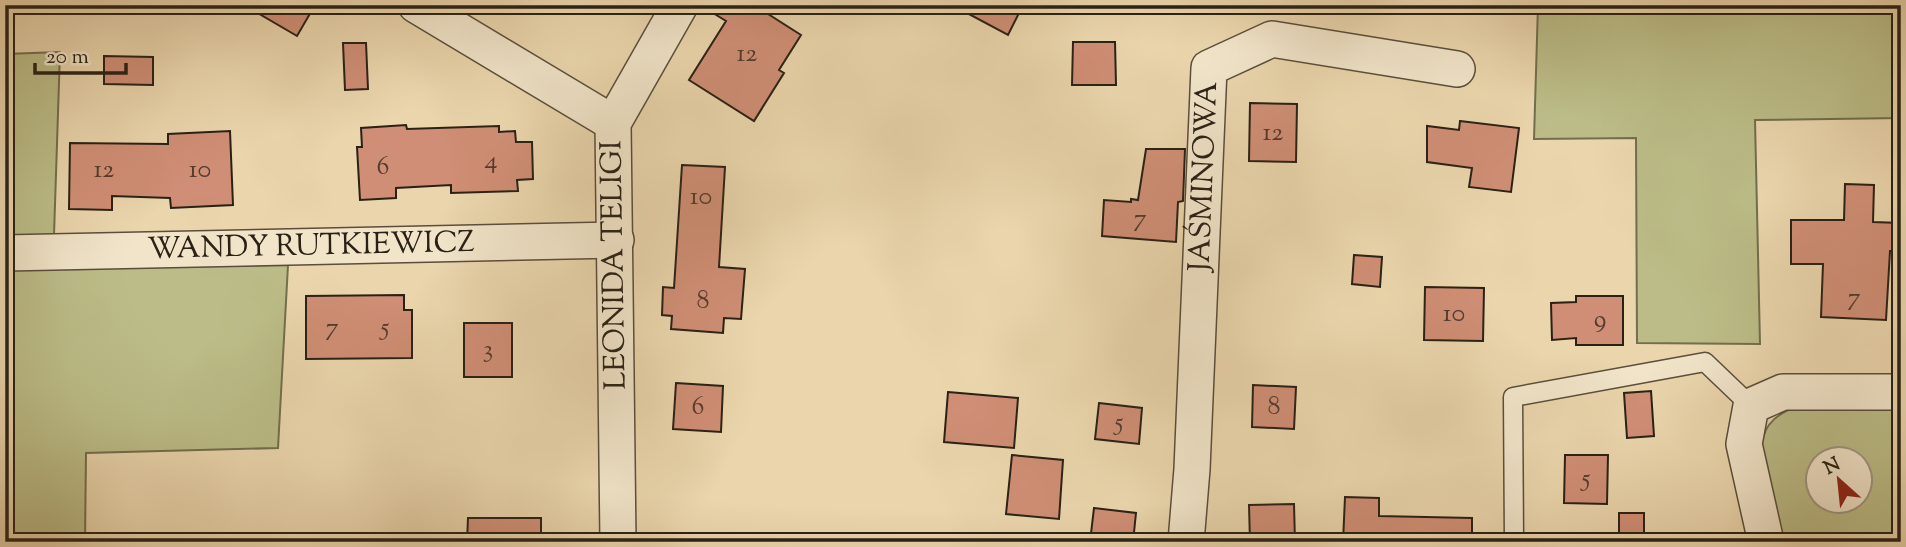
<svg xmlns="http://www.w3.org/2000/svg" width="1906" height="547" viewBox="0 0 1906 547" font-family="'Sorts Mill Goudy',serif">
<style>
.green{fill:#bbbc87;stroke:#726e4e;stroke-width:2;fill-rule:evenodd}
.building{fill:#cf8e75;stroke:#2a2116;stroke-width:2}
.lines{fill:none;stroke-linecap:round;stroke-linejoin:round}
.lane-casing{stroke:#5a4e3c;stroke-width:21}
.street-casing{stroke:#5a4e3c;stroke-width:38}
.lane{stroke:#f1e4c9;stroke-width:18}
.street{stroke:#f1e4c9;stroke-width:35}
.labels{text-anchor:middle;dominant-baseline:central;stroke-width:6;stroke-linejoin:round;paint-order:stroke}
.number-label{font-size:26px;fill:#533c2e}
.street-label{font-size:30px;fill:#2a2116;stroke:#f1e4c9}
</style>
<rect width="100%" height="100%" fill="#ead5ac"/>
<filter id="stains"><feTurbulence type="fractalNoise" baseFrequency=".00286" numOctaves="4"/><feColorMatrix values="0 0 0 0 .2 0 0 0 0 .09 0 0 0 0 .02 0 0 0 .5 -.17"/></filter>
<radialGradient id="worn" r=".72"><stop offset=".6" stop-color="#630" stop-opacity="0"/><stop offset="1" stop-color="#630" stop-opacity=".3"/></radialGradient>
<path class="green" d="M1538,5H1901V118L1755,120L1760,344L1637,343L1636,138L1534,139Z
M60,52L54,235L5,236V54Z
M288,265L278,448L86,453L85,542H5V269Z
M1799,406H1901V542H1779C1775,523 1771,505 1767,487C1759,449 1754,420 1799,406ZM1818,460H1860V502H1818Z"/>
<path class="building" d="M244,5H315L297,36Z
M700,5H754L801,35L779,70L784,73L754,121L689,80L726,21Z
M952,5H1023L1008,35Z
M1073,42H1115L1116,85H1072Z
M343,43H366L368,89L345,90Z
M104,56L153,57V85L104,84Z
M1250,103L1297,104L1296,162L1249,161Z
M1460,121L1519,128L1511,192L1469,187L1472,168L1427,162V126L1459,130Z
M406,125L407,129L499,126V132L515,131L516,142H532L533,179L517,180L518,191L451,193V185L396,188V198L360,200L357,147H362L361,128Z
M230,131L233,205L171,208L170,198L112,196V210L69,209L70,143L168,144V134Z
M1146,149H1185L1183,201L1178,202L1176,242L1102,236L1104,200L1131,202V199L1138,200Z
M682,165L725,167L719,267L745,269L741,319L724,318L723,333L671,329L672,316L662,315L663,287L674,288Z
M1845,184L1874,185L1873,222L1901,223V251H1890L1886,320L1821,317L1823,264H1791V220H1844Z
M1354,255L1382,257L1380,287L1352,284Z
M1425,287L1484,288L1483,341L1424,340Z
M404,295V310H412V358L306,359V296Z
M1576,296H1623V345H1576V338L1552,340L1551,303L1576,302Z
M464,323H512V377H464Z
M676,383L723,386L721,432L673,429Z
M1253,385L1296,387L1294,429L1252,427Z
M1651,391L1654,436L1627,438L1624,393Z
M948,392L1018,398L1014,448L944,442Z
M1099,403L1142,408L1139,444L1095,439Z
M1012,455L1063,460L1059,519L1006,514Z
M1565,455H1608L1607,504L1564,503Z
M1345,497L1379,498V516L1472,518V542H1343Z
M1294,504L1295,542H1250L1249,505Z
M1094,508L1136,513L1133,542H1090Z
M1619,513H1644V542H1619Z
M468,518H541V542H467Z"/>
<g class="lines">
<g class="lane-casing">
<path id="lane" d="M1514,542L1513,397L1705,362L1751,406"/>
</g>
<g class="street-casing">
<g id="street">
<path d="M416,5L613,123"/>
<path id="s1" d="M5,253L616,240"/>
<path d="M618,542L613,123L680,5"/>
<path id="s2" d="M1186,542L1192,469L1209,68L1272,39L1457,69"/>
<path d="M1766,542L1744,444L1751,406L1783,392H1901"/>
</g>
</g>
<use href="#lane" class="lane"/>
<use href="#street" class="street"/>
</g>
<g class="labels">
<g class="number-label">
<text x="747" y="54">12</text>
<text x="1273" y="133">12</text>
<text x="491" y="161">4</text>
<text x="383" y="167">6</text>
<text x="104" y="170">12</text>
<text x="200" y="170">10</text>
<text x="701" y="197">10</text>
<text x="1140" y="219">7</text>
<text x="1854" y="298">7</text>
<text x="703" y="301">8</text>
<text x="1454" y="314">10</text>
<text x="1600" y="320">9</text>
<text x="332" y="328">7</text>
<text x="385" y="328">5</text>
<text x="488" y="350">3</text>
<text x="698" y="407">6</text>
<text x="1274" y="407">8</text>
<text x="1119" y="423">5</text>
<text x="1586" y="479">5</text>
</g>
<g class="street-label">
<text stroke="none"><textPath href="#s2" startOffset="366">JAŚMINOWA</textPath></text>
<text stroke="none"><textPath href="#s1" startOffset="306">WANDY RUTKIEWICZ</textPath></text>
<text transform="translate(615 265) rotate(-91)">LEONIDA TELIGI</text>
</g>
</g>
<rect width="1906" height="547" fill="none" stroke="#ead5ac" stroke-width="28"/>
<rect x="7" y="7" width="1892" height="533" fill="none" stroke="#2a2116" stroke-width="3.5"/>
<rect x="14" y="14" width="1878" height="519" fill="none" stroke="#2a2116" stroke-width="2"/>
<g transform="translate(1839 480) rotate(333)"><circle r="33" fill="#f1e4c9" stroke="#a19681" stroke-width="2"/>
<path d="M0-5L12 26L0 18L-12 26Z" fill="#8f2418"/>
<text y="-10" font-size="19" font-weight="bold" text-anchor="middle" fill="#2a2116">N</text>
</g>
<path d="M35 63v10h91v-10" fill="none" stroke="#2a2116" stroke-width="3.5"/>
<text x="46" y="63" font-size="21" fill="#2a2116" stroke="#f1e4c9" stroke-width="5" paint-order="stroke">20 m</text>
<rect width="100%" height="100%" filter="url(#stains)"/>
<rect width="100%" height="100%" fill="url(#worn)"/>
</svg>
